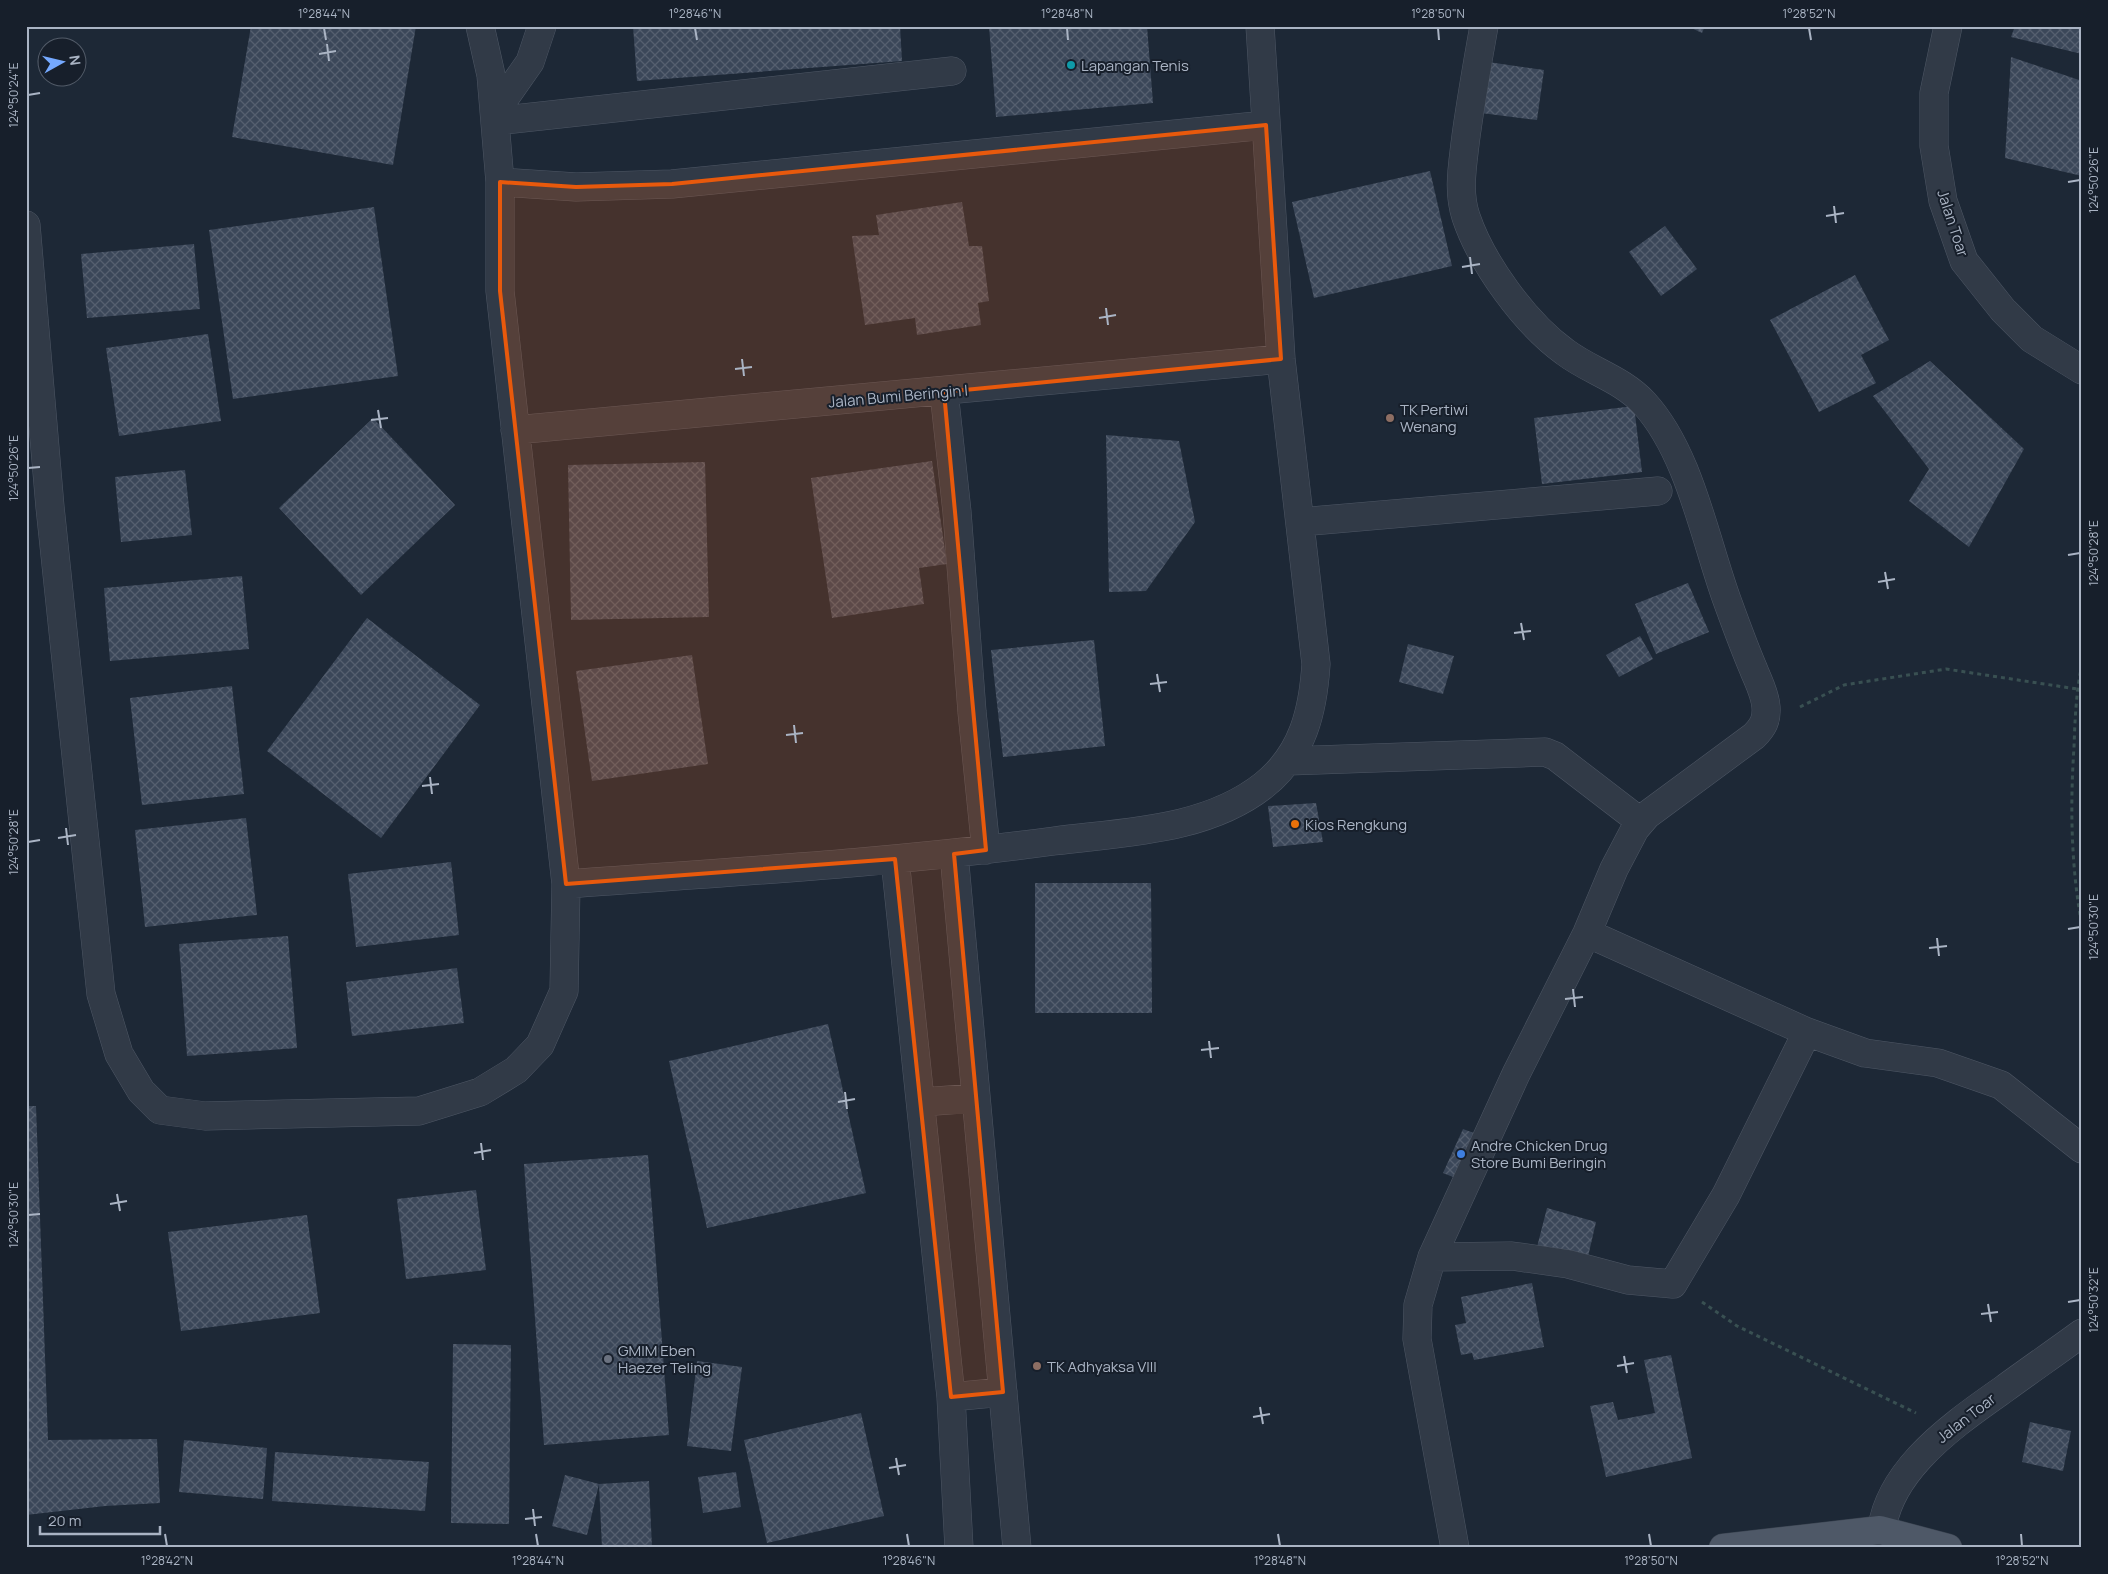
<svg xmlns="http://www.w3.org/2000/svg" width="2108" height="1574" viewBox="0 0 2108 1574" font-family="Manrope,sans-serif">
<style>
.building{fill:url(#building-cross-hatch)}
.lines{fill:none;stroke-linecap:round;stroke-linejoin:round}
.minor-casing{stroke:#4e5765;stroke-width:29}
.major-casing{stroke:#3a4350;stroke-width:29}
.path{stroke:#395052;stroke-width:3;stroke-dasharray:4 4;stroke-linecap:butt}
.minor{stroke:#313a47;stroke-width:28}
.major{stroke:#4e5867;stroke-width:28}
.marked{fill:#e8590c;fill-opacity:0.2;stroke:#e8590c;stroke-width:4;stroke-linejoin:round}
.ticks{fill:none;stroke:#aab4c4;stroke-width:2}
.culture-dot{fill:#0f9aa8;stroke:#171f2b;stroke-width:2}
.education-dot{fill:#8d6e63;stroke:#171f2b;stroke-width:2}
.food-dot{fill:#e8710a;stroke:#171f2b;stroke-width:2}
.shop-dot{fill:#3f7fe0;stroke:#171f2b;stroke-width:2}
.worship-dot{fill:#6b7280;stroke:#171f2b;stroke-width:2}
.labels{text-anchor:middle;dominant-baseline:central;stroke-width:4;stroke-linejoin:round;paint-order:stroke}
.poi-label{font-size:15px;fill:#aab4c4;stroke:#171f2b;text-anchor:start}
.street-label{font-size:15px;fill:#aab4c4;stroke:#171f2b}
.neatline{fill:none;stroke:#aab4c4;stroke-width:2}
.ticks-label{font-size:12px;text-anchor:middle;fill:#aab4c4}
</style>
<defs>
<pattern id="building-cross-hatch" width="8" height="8" patternUnits="userSpaceOnUse" patternTransform="scale(1.25)"><rect width="8" height="8" fill="#3b4759"/><path d="M0 0l8 8M0 8l8-8" fill="none" stroke="#555f6f"/></pattern>
</defs>
<rect width="100%" height="100%" fill="#1d2836"/>
<path class="building" d="M251,26H416L393,165L232,137Z
M633,26H900L902,61L637,81Z
M989,26H1147L1153,103L996,117Z
M1687,26H1705L1702,33Z
M2015,26H2082V54L2011,37Z
M2011,57L2082,81V176L2005,158Z
M1488,62L1544,70L1537,120L1481,113Z
M1430,171L1452,266L1314,298L1292,202Z
M962,202L969,246H982L989,301L978,303L981,325L917,335L915,318L865,325L852,236L879,235L876,215Z
M374,207L398,376L233,399L209,230Z
M1665,226L1697,269L1661,296L1629,252Z
M194,244L200,309L87,318L81,254Z
M1855,275L1889,340L1861,355L1876,383L1819,412L1770,320Z
M208,334L221,421L119,436L106,348Z
M1930,361L2024,449L1969,547L1909,501L1929,469L1873,396Z
M1634,406L1642,472L1542,484L1534,418Z
M373,418L455,505L361,595L279,508Z
M1106,435L1179,441L1195,522L1146,591L1109,592Z
M932,461L947,564L919,568L924,604L832,618L811,478Z
M705,462L709,617L571,620L568,465Z
M185,470L192,535L121,542L115,477Z
M242,576L249,649L110,661L104,588Z
M1688,583L1709,632L1656,654L1635,604Z
M367,618L480,705L381,838L267,751Z
M1640,636L1653,659L1619,677L1606,655Z
M1094,640L1105,746L1003,757L991,650Z
M1408,644L1454,656L1443,694L1399,682Z
M692,655L708,764L592,781L576,671Z
M232,686L244,794L142,805L130,698Z
M1316,803L1323,842L1273,847L1268,806Z
M246,818L257,915L145,927L135,830Z
M451,862L459,935L356,947L348,874Z
M1035,883H1151L1152,1013H1035Z
M288,936L297,1048L187,1056L179,944Z
M457,968L464,1023L352,1036L346,982Z
M828,1024L866,1193L707,1228L669,1061Z
M26,1106H36L48,1440L157,1439L160,1503L105,1506L26,1515Z
M1463,1129L1479,1135L1458,1179L1443,1173Z
M648,1155L669,1435L544,1445L524,1164Z
M476,1190L486,1270L406,1279L397,1199Z
M1547,1208L1596,1222L1587,1261L1537,1247Z
M307,1215L320,1313L181,1331L168,1232Z
M1532,1283L1544,1347L1474,1360L1472,1353L1461,1355L1455,1325L1466,1323L1461,1297Z
M453,1344L511,1345L509,1524L451,1523Z
M1671,1355L1692,1458L1606,1477L1590,1406L1613,1402L1618,1420L1655,1413L1644,1360Z
M697,1361L742,1367L731,1451L687,1446Z
M861,1413L884,1516L767,1543L744,1440Z
M2030,1422L2071,1431L2063,1471L2022,1462Z
M184,1440L267,1448L263,1499L179,1492Z
M275,1452L429,1462L425,1511L272,1501Z
M736,1472L741,1507L703,1513L698,1477Z
M565,1475L599,1484L587,1535L552,1526Z
M649,1481L652,1548H602L599,1484Z"/>
<g class="lines">
<g class="minor-casing">
<path id="minor" d="M1948,26L1934,93V146L1943,201L1964,261L2003,310L2032,339L2082,370
M495,112L530,62L542,26
M495,121L952,71
M500,182L576,187L672,184L1266,125
M26,225L50,507L101,994L119,1054L141,1091L160,1110L205,1116L419,1111L480,1092L516,1070L540,1045L564,991L566,884L500,291V182L491,75L480,26
M944,392L957,512L972,712L986,850
M515,430L1281,359
M1300,522L1658,491
M1288,761L1545,752L1555,756L1641,822
M954,854L1017,1548
M895,859L951,1397L959,1548
M566,884C729,872 892,863 1054,841C1124,832 1206,831 1264,785C1303,754 1313,711 1316,664L1281,359L1260,26
M1587,933L1807,1032L1865,1053L1938,1063L2001,1085L2082,1149
M922,1102L976,1098
M1432,1257L1512,1256L1568,1264L1628,1280L1673,1284L1726,1195L1807,1032
M951,1397L1003,1392
M1455,1548L1417,1339L1418,1305L1432,1257L1516,1074L1587,933L1614,869L1635,829L1647,815L1754,736C1763,727 1767,720 1766,707C1765,693 1758,681 1753,668C1744,647 1736,625 1728,603C1705,541 1690,453 1644,403C1622,379 1590,371 1565,352C1525,323 1482,264 1466,217C1458,193 1462,169 1465,144C1470,104 1477,66 1484,26
M1881,1548C1877,1476 1953,1425 2004,1389C2030,1370 2056,1352 2082,1333"/>
</g>
<g class="major-casing">
<path id="major" d="M1723,1548L1880,1530L1948,1548"/>
</g>
<path class="path" d="M2082,664C2076,692 2075,719 2074,747C2070,807 2071,867 2082,926
M1800,707L1844,685L1946,669L2077,689
M1702,1302L1737,1326L1916,1413"/>
<use href="#minor" class="minor"/>
<use href="#major" class="major"/>
</g>
<path class="marked" d="M1266,125L1281,359L944,392L986,850L954,854L1003,1392L951,1397L895,859L566,884L500,291V182L576,187L672,184Z"/>
<path class="ticks" d="M324,28L326,40M695,28L697,40M1067,28L1068,40M1438,28L1439,40M1809,28L1811,40M327,44L329,61M319,54L336,51M28,95L40,93M2068,182L2080,180M1834,206L1836,223M1826,216L1844,213M1470,257L1472,274M1462,267L1480,264M1106,308L1108,325M1099,318L1116,315M742,359L744,376M735,369L752,367M378,410L381,428M371,420L388,418M28,468L40,467M2068,555L2080,553M1885,572L1888,589M1878,582L1895,579M1521,623L1524,640M1514,633L1531,631M1157,674L1160,692M1150,684L1167,682M794,725L796,743M786,735L803,733M430,777L432,794M422,786L439,784M66,828L68,845M58,838L76,835M28,842L40,840M2068,929L2080,927M1937,938L1939,956M1929,948L1947,946M1573,989L1575,1007M1565,999L1583,997M1209,1041L1211,1058M1201,1050L1219,1048M845,1092L847,1109M838,1102L855,1099M481,1143L483,1160M474,1153L491,1150M117,1194L120,1211M110,1204L127,1201M28,1215L40,1214M2068,1302L2080,1300M1988,1304L1991,1322M1981,1314L1998,1312M1624,1356L1627,1373M1617,1366L1634,1363M1260,1407L1263,1424M1253,1417L1270,1414M896,1458L899,1475M889,1468L906,1465M533,1509L535,1526M525,1519L542,1517M165,1534L167,1546M536,1534L538,1546M907,1534L909,1546M1278,1534L1280,1546M1649,1534L1651,1546M2021,1534L2022,1546"/>
<circle class="culture-dot" cx="1071" cy="65" r="5"/>
<g class="education-dot">
<circle cx="1390" cy="418" r="5"/>
<circle cx="1037" cy="1366" r="5"/>
</g>
<circle class="food-dot" cx="1295" cy="824" r="5"/>
<circle class="shop-dot" cx="1461" cy="1154" r="5"/>
<circle class="worship-dot" cx="608" cy="1359" r="5"/>
<g class="labels">
<g class="poi-label">
<text x="1081" y="65">Lapangan Tenis</text>
<text x="1400" y="409">TK Pertiwi<tspan x="1400" dy="17">Wenang</tspan></text>
<text x="1305" y="824">Kios Rengkung</text>
<text x="1471" y="1145">Andre Chicken Drug<tspan x="1471" dy="17">Store Bumi Beringin</tspan></text>
<text x="618" y="1350">GMIM Eben<tspan x="618" dy="17">Haezer Teling</tspan></text>
<text x="1047" y="1366">TK Adhyaksa VIII</text>
</g>
<g class="street-label">
<text transform="translate(1953 223) rotate(72)">Jalan Toar</text>
<text transform="translate(898 396) rotate(-5)">Jalan Bumi Beringin I</text>
<text transform="translate(1966 1418) rotate(-38)">Jalan Toar</text>
</g>
</g>
<rect width="2108" height="1574" fill="none" stroke="#171f2b" stroke-width="55"/>
<g transform="translate(62 62) rotate(82)"><circle r="24" fill="#171f2b" stroke="#525b68"/>
<path d="M0-4L9 19L0 12L-9 19Z" fill="#75a9ff"/>
<text y="-8" font-size="14" font-weight="bold" text-anchor="middle" fill="#aab4c4">N</text>
</g>
<path d="M40 1526v8h120v-8" fill="none" stroke="#aab4c4" stroke-width="2.5"/>
<text x="48" y="1526" font-size="15" fill="#aab4c4" stroke="#171f2b" stroke-width="4" paint-order="stroke">20 m</text>
<rect x="28" y="28" width="2052" height="1518" class="neatline"/>
<g class="ticks-label">
<text x="324" y="18">1°28'44"N</text>
<text x="695" y="18">1°28'46"N</text>
<text x="1067" y="18">1°28'48"N</text>
<text x="1438" y="18">1°28'50"N</text>
<text x="1809" y="18">1°28'52"N</text>
<text transform="translate(14 95) rotate(-90)" y="4">124°50'24"E</text>
<text transform="translate(2094 180) rotate(-90)" y="4">124°50'26"E</text>
<text transform="translate(14 468) rotate(-90)" y="4">124°50'26"E</text>
<text transform="translate(2094 553) rotate(-90)" y="4">124°50'28"E</text>
<text transform="translate(14 842) rotate(-90)" y="4">124°50'28"E</text>
<text transform="translate(2094 927) rotate(-90)" y="4">124°50'30"E</text>
<text transform="translate(14 1215) rotate(-90)" y="4">124°50'30"E</text>
<text transform="translate(2094 1300) rotate(-90)" y="4">124°50'32"E</text>
<text x="167" y="1565">1°28'42"N</text>
<text x="538" y="1565">1°28'44"N</text>
<text x="909" y="1565">1°28'46"N</text>
<text x="1280" y="1565">1°28'48"N</text>
<text x="1651" y="1565">1°28'50"N</text>
<text x="2022" y="1565">1°28'52"N</text>
</g>
</svg>
